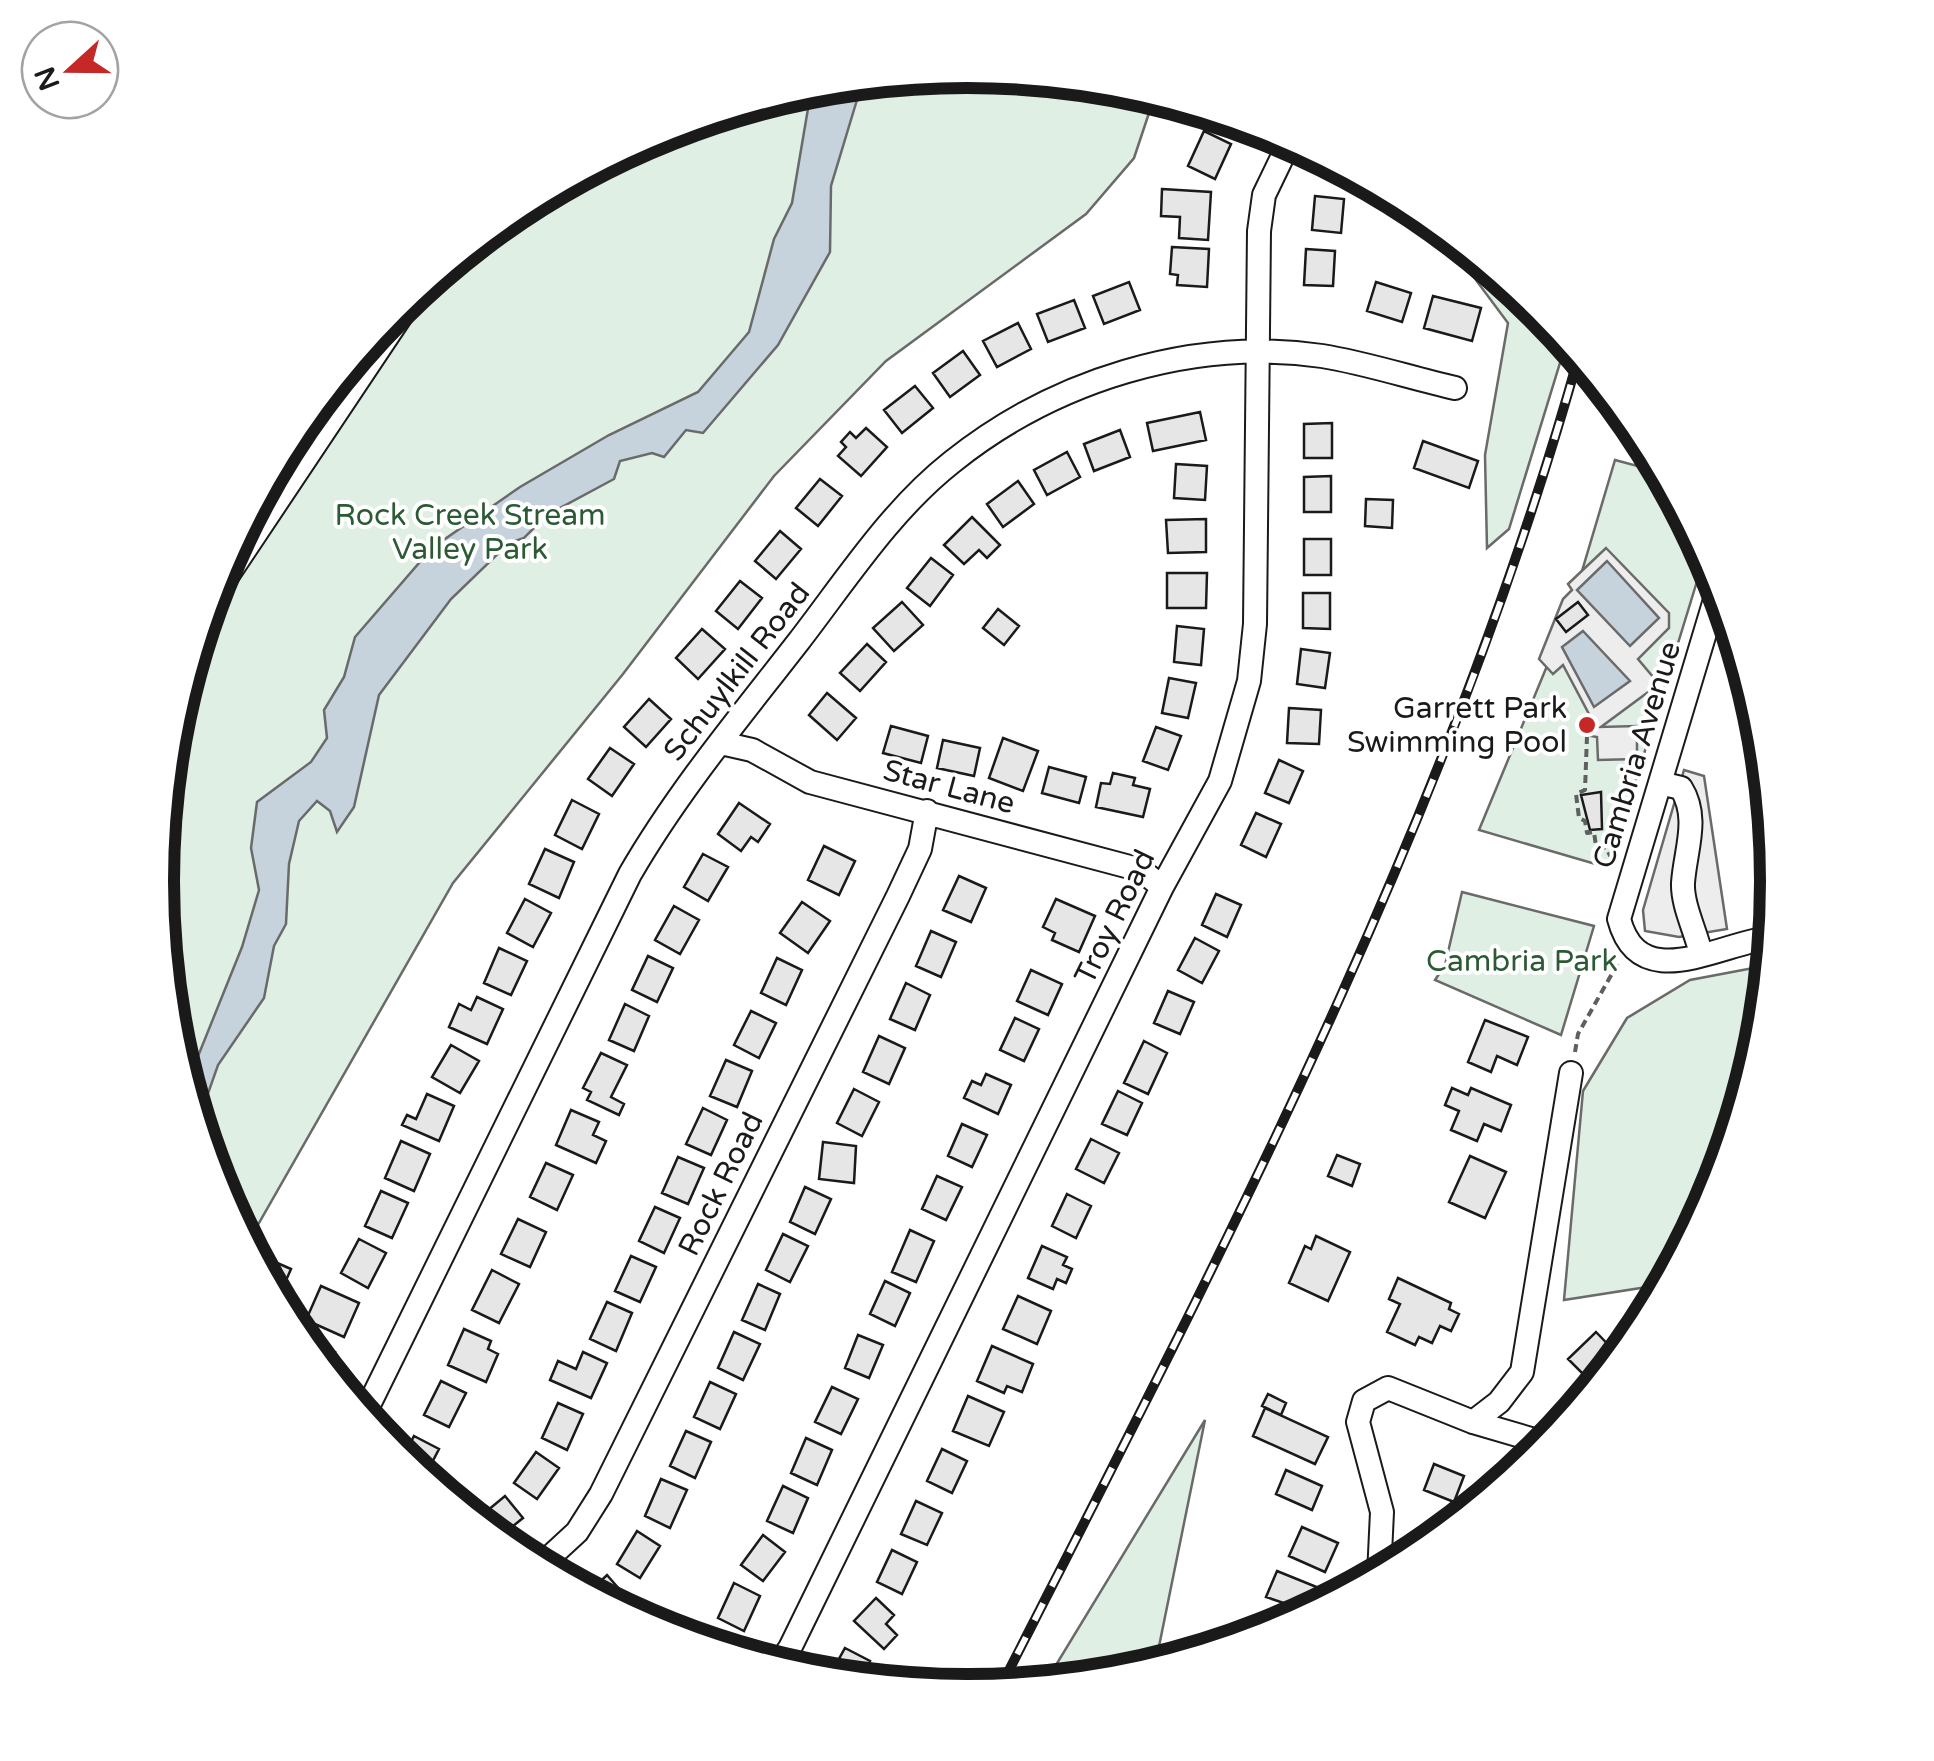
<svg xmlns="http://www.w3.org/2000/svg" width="1934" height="1761" viewBox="0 0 1934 1761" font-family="'Varela Round',sans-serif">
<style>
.green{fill:#e0efe3;stroke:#6a6a6a;stroke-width:2.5}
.parking{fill:#ededed;stroke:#6a6a6a;stroke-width:2.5}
.water{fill:#c6d2dc;stroke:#6a6a6a;stroke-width:2.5}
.building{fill:#e6e6e6;stroke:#1a1a1a;stroke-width:2.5}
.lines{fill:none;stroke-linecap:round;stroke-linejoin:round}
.minor-casing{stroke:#1a1a1a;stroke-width:26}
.path{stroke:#5f5f5f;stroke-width:4;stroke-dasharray:8 5;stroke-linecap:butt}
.minor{stroke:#fff;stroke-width:22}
.rail-casing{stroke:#1a1a1a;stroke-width:10}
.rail{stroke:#fff;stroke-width:6;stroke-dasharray:19;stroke-linecap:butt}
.poi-dot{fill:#c62828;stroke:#fff;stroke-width:4}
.labels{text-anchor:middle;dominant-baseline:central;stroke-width:8;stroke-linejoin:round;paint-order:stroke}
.park-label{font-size:30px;fill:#2b5a34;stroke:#fff}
.street-label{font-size:30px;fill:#1a1a1a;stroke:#fff}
.poi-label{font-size:30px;fill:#1a1a1a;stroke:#fff;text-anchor:end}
.rim{fill:none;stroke:#1a1a1a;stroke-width:12}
</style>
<rect width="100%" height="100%" fill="#fff"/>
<path class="green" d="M968,70L1126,86L1155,95L1134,158L1086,214L886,361L774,476L623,674L453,883L247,1244C111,990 139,671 293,431C337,362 400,303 463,251C518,206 593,156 660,131C707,113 762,94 811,85C862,76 916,75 968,70Z
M1480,258L1541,308L1567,340L1509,529L1487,548L1485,455L1508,323L1467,268Z
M1615,460L1664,473L1706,552L1609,868L1479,830L1571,608Z
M1462,892L1594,926L1561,1035L1435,980L1445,965Z
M1769,965L1762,1039L1716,1191L1666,1284L1564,1300L1583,1091L1627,1018L1690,980Z
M1205,1420L1155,1666L1125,1676L1045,1683Z"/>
<path class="parking" d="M1606,548L1669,613V628L1638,659L1659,684L1601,727L1637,726V759L1598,760L1597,737L1585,735L1584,722L1590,716L1563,665L1553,674L1539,659L1563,599L1572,590L1568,584Z
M1684,770L1704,776L1727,929L1679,937L1645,931L1643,910Z"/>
<path class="water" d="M863,80L831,186L830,252L778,345L703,433L686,430L664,457L652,453L620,461L614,479L547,515L524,538L509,543L451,599L379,695L354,807L337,832L330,811L317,801L299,821L289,864L286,924L274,946L264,998L218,1065L198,1122L186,1086L242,947L259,890L251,848L257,802L311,762L327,738L324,710L344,677L355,637L432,548L520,487L609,435L698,392L749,332L774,239L792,203L812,85Z
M1607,561L1659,618L1630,646L1577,590Z
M1583,631L1630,681L1594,707L1562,647Z"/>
<path class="building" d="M1204,131L1231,144L1215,179L1188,166Z
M1162,189L1211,192L1208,240L1179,238L1180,217L1161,216Z
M1315,196L1344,199L1341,233L1312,230Z
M1172,247L1209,249L1207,287L1177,285L1178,275L1170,274Z
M1306,249L1335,251L1333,286L1304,285Z
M1129,282L1140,310L1104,324L1093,296Z
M1376,282L1411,293L1402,322L1367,311Z
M1433,296L1481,308L1472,341L1424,328Z
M1074,300L1085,328L1048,342L1037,314Z
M1018,323L1031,349L997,367L983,341Z
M963,351L980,375L950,397L933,373Z
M915,386L933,408L902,433L884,410Z
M1200,412L1206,440L1153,451L1147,423Z
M1332,423V458H1304V424Z
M866,428L887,447L861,476L838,456L846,447L841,442L850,432L856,438Z
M1120,430L1130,457L1094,471L1084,444Z
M1423,441L1478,461L1469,488L1414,468Z
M1067,452L1080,477L1047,495L1034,470Z
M1176,464L1207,466L1205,500L1174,498Z
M1331,476V512H1304V477Z
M820,479L842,496L818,526L796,508Z
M1018,481L1034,504L1003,527L987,504Z
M1366,499L1393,500L1392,528L1365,526Z
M972,517L1000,545L987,558L979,550L964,564L944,545Z
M1206,519V552L1168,553L1166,520Z
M780,531L801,549L776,579L755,561Z
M1304,539H1331V575H1304Z
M931,558L953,575L930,606L907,588Z
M1167,573H1207L1206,608H1167Z
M740,581L762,598L738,629L716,611Z
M1303,593H1330V629L1303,628Z
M902,602L923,625L894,651L873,628Z
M1578,602L1588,615L1566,632L1556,619Z
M998,609L1019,626L1004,645L983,628Z
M1177,626L1204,629L1201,665L1174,662Z
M702,629L725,649L698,679L676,658Z
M867,644L886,662L860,691L840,673Z
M1301,649L1330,653L1325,688L1297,684Z
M1169,678L1196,683L1188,718L1162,713Z
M827,693L856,718L837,740L809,715Z
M649,699L671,719L646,747L624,727Z
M1289,708L1321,710L1319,744L1287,743Z
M891,726L928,736L921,763L883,753Z
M1156,727L1181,736L1168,770L1143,761Z
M1003,738L1038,751L1023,791L989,778Z
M943,740L980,748L974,776L937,768Z
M610,748L634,764L612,796L588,779Z
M1279,760L1303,771L1289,803L1265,793Z
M1049,767L1086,777L1079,803L1042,793Z
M1113,773L1135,778L1133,785L1150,789L1143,817L1096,807L1101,783L1110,784Z
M1601,792L1602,829L1590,830L1581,795Z
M572,800L599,814L582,849L555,835Z
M739,803L770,824L758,842L751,837L741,851L718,834Z
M1256,813L1281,824L1266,857L1241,845Z
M824,846L855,861L839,895L808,880Z
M545,849L574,862L559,898L529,884Z
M703,854L728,867L708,901L684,887Z
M959,876L986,888L971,922L943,910Z
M1216,894L1241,905L1227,937L1202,925Z
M525,899L551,913L533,947L507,933Z
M1056,899L1095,916L1079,952L1052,940L1055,933L1043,927Z
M802,902L830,921L808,953L780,933Z
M674,906L699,920L680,954L655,940Z
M931,931L956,942L941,977L916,966Z
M1195,938L1219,951L1202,983L1178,970Z
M499,948L527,961L511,995L484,983Z
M648,956L673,968L657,1002L632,990Z
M777,958L802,970L786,1005L761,993Z
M1031,970L1062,984L1048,1015L1017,1001Z
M906,983L930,995L915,1030L890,1019Z
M1168,991L1194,1002L1180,1034L1154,1023Z
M477,997L503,1009L487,1044L449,1027L459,1004L471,1010Z
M625,1004L649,1016L634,1051L609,1040Z
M751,1011L776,1023L759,1058L734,1045Z
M1015,1018L1039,1029L1024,1061L1000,1050Z
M1485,1020L1528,1037L1517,1065L1497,1056L1491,1072L1468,1062Z
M879,1036L905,1048L889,1084L863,1072Z
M1144,1041L1167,1053L1148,1094L1124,1083Z
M451,1045L479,1061L460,1093L432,1077Z
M601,1053L627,1065L611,1097L624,1104L619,1115L587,1100L591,1092L583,1088Z
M726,1060L752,1071L737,1107L710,1096Z
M986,1074L1011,1085L998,1114L964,1098L972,1081L981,1085Z
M1452,1088L1468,1095L1471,1088L1511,1105L1501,1131L1484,1124L1477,1141L1451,1130L1459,1111L1445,1105Z
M854,1089L879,1102L862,1136L837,1123Z
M1118,1091L1142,1103L1127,1135L1102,1124Z
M427,1094L454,1106L439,1141L402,1125L407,1115L416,1119Z
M703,1108L727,1120L711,1155L686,1144Z
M571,1110L599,1122L593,1135L606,1141L596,1163L556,1145Z
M962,1124L987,1135L972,1167L948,1156Z
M1091,1139L1119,1153L1104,1183L1076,1169Z
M401,1141L430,1154L414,1191L385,1178Z
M823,1142L856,1146L854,1183L819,1179Z
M1337,1155L1360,1164L1352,1186L1328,1176Z
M1470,1156L1506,1172L1485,1218L1449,1202Z
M678,1157L704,1168L688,1204L662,1193Z
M546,1163L573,1175L557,1210L530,1197Z
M937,1176L962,1187L946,1220L922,1209Z
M805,1187L831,1199L815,1234L790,1222Z
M381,1191L408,1203L392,1238L365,1226Z
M1067,1194L1091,1206L1076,1238L1052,1226Z
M655,1207L680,1218L664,1253L639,1241Z
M518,1219L546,1232L530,1267L501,1254Z
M910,1230L934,1241L916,1282L892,1272Z
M783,1234L808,1246L790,1282L766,1270Z
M1316,1236L1350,1252L1328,1301L1289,1283L1305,1246L1311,1249Z
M359,1239L386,1253L368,1288L341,1273Z
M1042,1246L1067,1257L1063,1265L1072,1269L1066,1283L1057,1279L1053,1289L1028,1278Z
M259,1255L291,1269L277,1301L256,1262Z
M631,1256L656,1267L640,1302L615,1291Z
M492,1270L519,1284L499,1323L472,1310Z
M1398,1278L1451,1303L1449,1309L1459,1314L1451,1331L1440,1326L1432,1343L1419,1337L1415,1345L1387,1332L1400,1304L1389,1299Z
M885,1281L910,1293L895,1326L870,1314Z
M758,1284L780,1294L765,1330L742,1320Z
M321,1286L359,1303L344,1337L306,1320Z
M1018,1296L1051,1311L1037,1344L1003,1329Z
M607,1302L632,1313L616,1351L590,1339Z
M464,1329L491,1341L488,1349L498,1354L486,1382L448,1365Z
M734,1332L760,1344L743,1380L718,1368Z
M1596,1332L1620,1357L1595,1386L1568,1359Z
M858,1335L883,1345L869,1378L845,1368Z
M308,1339L335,1352L326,1371L305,1346Z
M992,1346L1033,1364L1022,1392L1007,1386L1004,1393L977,1381Z
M583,1352L607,1363L591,1398L550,1380L558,1361L576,1369Z
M441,1381L466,1393L449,1427L424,1415Z
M710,1382L736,1394L720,1429L694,1417Z
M832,1387L858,1399L841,1434L815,1422Z
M1268,1394L1286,1403L1281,1415L1262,1406Z
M968,1396L1004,1412L989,1446L953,1431Z
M558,1403L583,1414L567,1450L542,1438Z
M1265,1408L1328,1437L1315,1464L1253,1436Z
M686,1431L711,1442L695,1478L670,1466Z
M414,1436L439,1449L424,1478L402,1460Z
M806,1438L832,1450L817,1485L791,1473Z
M942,1449L967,1461L952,1493L927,1481Z
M536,1452L559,1468L537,1499L514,1483Z
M1434,1464L1464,1476L1454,1502L1424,1490Z
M1286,1470L1322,1486L1312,1510L1276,1494Z
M661,1479L687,1490L670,1528L645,1516Z
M783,1486L808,1498L793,1533L767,1521Z
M505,1496L523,1518L497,1539L476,1520Z
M916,1501L942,1513L927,1545L901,1534Z
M1302,1527L1338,1543L1325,1572L1289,1556Z
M637,1531L660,1546L640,1578L617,1564Z
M763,1535L785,1552L763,1581L741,1565Z
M892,1550L917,1562L902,1594L877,1582Z
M1277,1571L1319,1588L1310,1612L1266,1597Z
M607,1575L626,1597L615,1607L588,1593Z
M734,1583L760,1596L744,1631L718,1618Z
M876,1598L894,1615L886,1624L897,1635L884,1649L854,1621Z
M710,1628L733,1646L729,1651L699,1642Z
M845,1648L870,1661L859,1680L829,1677Z"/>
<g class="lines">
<g class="minor-casing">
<path id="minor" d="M1720,583L1619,919C1639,995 1716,945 1772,937
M208,605L423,283
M721,743L752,750L810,782L1141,870L1162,887
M1660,783L1681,788C1700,818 1685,851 1683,883C1682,905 1696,932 1701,954
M363,1417L630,874C678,791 740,717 799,641C846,580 891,510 952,462C1053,381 1191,337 1322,356C1366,363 1411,378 1455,388
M1473,1422L1499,1402L1522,1372L1571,1073
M539,1567L577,1532L601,1494L898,896L920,849L927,811
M1379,1575L1382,1512L1358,1422L1364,1401L1388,1388L1473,1422L1548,1444
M777,1666L790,1648L1162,887L1220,781L1249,681L1255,624L1259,231L1264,195L1291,139"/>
</g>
<path class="path" d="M1587,736L1585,790L1576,794L1579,818L1585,821L1587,833L1594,832L1596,846L1606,848L1614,863
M1575,1052L1578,1034L1618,963"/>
<use href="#minor" class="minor"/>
<g class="rail-casing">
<path id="rail" d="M1000,1688C1220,1256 1448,824 1579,355"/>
</g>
<use href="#rail" class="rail"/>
</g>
<circle class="poi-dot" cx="1587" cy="725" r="10"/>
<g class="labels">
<g class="park-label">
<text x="470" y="515">Rock Creek Stream<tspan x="470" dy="34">Valley Park</tspan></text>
<text x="1522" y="961">Cambria Park</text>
</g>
<g class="street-label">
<text transform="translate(737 672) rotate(-52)">Schuylkill Road</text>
<text transform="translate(1637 755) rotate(-73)">Cambria Avenue</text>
<text transform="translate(949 787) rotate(15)">Star Lane</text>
<text transform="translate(1115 917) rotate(-64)">Troy Road</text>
<text transform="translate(721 1184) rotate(-64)">Rock Road</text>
</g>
<g class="poi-label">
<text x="1567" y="708">Garrett Park<tspan x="1567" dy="34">Swimming Pool</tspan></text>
</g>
</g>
<path d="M0 0H1934V1761H0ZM174 881a793 793 0 1 1 1586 0a793 793 0 1 1-1586 0Z" fill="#fff" fill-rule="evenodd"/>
<path class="rim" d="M174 881a793 793 0 1 1 1586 0a793 793 0 1 1-1586 0Z"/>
<g transform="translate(70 70) rotate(249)"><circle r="48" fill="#ffffff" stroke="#a3a3a3" stroke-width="2.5"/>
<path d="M0-8L18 38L0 25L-18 38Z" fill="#c62828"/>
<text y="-15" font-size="28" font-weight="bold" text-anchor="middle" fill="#1a1a1a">N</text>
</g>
</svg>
